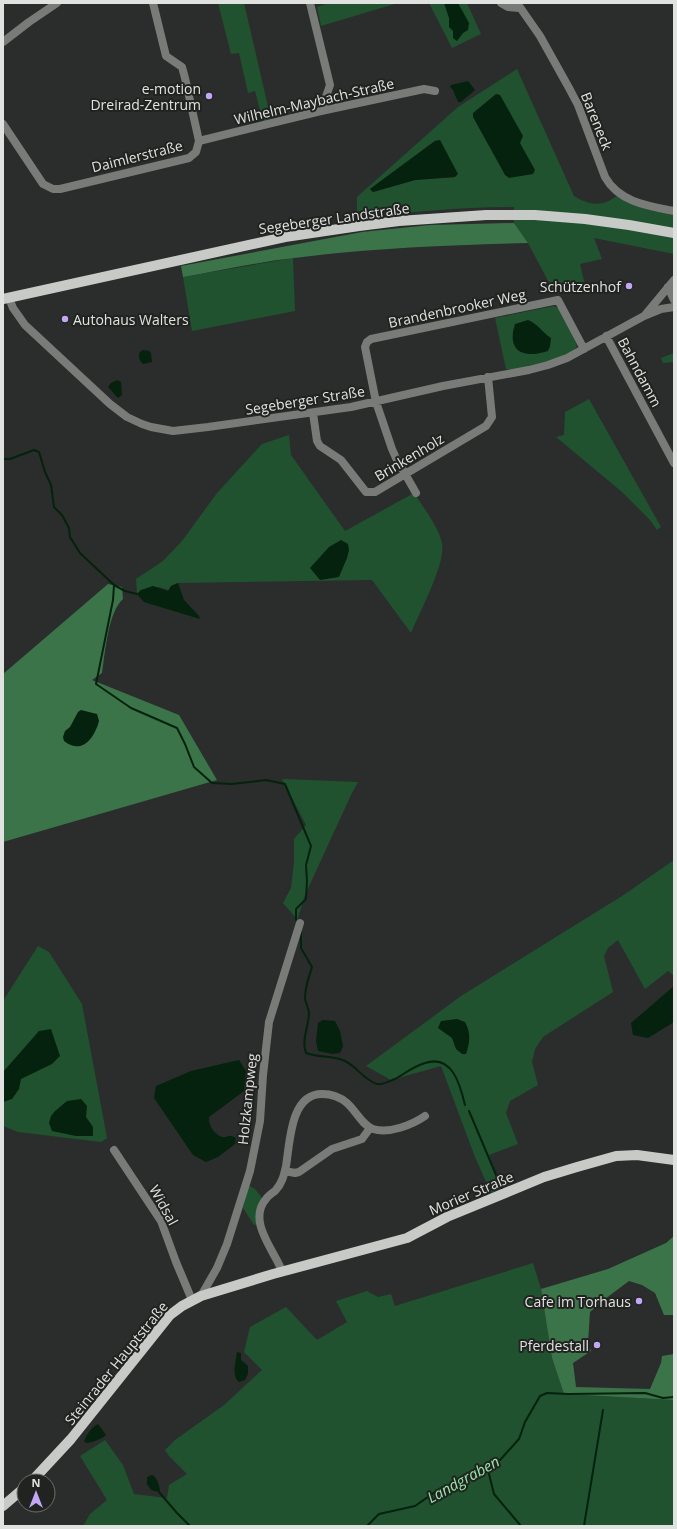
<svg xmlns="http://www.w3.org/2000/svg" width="677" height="1529" viewBox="0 0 677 1529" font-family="'Open Sans',sans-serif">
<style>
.green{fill:#20522f;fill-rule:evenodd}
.forest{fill:#3c744a}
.water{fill:#04220d}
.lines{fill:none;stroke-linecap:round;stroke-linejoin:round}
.stream{stroke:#04220d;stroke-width:2}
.minor{stroke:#797b79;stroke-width:8}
.major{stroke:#c7cac7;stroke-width:10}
.poi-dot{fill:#c3a7f2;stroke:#212321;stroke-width:1.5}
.labels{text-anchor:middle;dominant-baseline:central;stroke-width:4;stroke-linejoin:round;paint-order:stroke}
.poi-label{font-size:14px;fill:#e0e2e0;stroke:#212321;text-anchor:end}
.street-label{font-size:14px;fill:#e0e2e0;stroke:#212321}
.water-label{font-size:15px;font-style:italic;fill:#94e6a7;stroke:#212321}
</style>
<rect width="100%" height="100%" fill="#2a2d2b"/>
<path class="green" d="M218,3H244L271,119L263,122L255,91L248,93L239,53L231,54Z
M329,3H398L321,26L317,7Z
M429,3H467L481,34L452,48Z
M517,69L574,196C594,208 606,206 623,191L634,199L674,207V254L594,238L602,259L580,264L585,285L555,294L528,243L514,223V207C461,207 410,212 357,218V197L458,107ZM440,140L455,177L415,180L373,192L370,189L435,141Z
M293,258L295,311L192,331L183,277Z
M554,306L560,309L576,342L577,347C566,357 521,372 506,369L495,318Z
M674,353V362L663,363L661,358Z
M589,399L661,527L657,530L650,520L622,492L556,437L564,435L565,412Z
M289,435L291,455L345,531L414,493C423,507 439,527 442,544C446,563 419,614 411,633L372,580L178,583L171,586L169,590L158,587L141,590L137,594L136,579L163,561L182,541L217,493L262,444Z
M282,779L358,782L351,795L305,895L297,921L295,917L283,903L291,888L294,862V839L306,825Z
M674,860V976L668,971L645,989L618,940L608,948L604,956L613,992L543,1037L535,1049L532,1062L538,1085L510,1101L506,1113L518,1144L489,1155L502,1189L491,1193L475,1157L441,1066L391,1080L366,1066L461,996L622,896Z
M38,946L49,952L82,1004L107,1138L101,1142L18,1132L3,1126V1001Z
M248,1185L255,1189L263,1199L258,1224L254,1225L243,1208Z
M533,1263L541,1289L552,1358L564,1394L674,1400V1526H83L90,1514L107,1500L80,1456L105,1440L123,1465L134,1494L167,1498L169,1485L187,1474L169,1456L165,1450L175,1440L224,1405L262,1370L244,1352L250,1327L286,1307L317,1340L347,1322L336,1301L367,1291L378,1297L391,1294L395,1306Z"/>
<path class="forest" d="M514,223L528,243C450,245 372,248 294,258C257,262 220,271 183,277L181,266L362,232L430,225Z
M108,584L122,587L123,599C108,612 105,654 102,673L92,680L179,715L217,780L3,842V674Z
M674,1236V1315H664L655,1293L642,1285L629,1281L605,1299L590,1312L588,1343L591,1351L573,1363L576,1387L650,1389L661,1363L662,1356L674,1354V1400L564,1394L552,1358L541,1289L608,1269L666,1243Z"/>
<path class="water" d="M444,3H458L469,23L468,30L463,33L457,41L453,38V31L449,27V18Z
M468,81L475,90L461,102H458L453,90L450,87L451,85Z
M496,94L500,95L523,136L520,143L535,170L533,174L509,178L505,175L473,117V113Z
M440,140L458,174L455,177L415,180L373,192L370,189L435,141Z
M528,320C537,323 543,333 551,338L550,346L548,351C524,359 506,352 515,324Z
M143,350L149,351L151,353L152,362L143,364C139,360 138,357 140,352Z
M117,380L121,382L122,395L118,398L108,387L111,383Z
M341,540L348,544L349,550L347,558L339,577L320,580L310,568L329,547Z
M178,583L184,600L199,616L200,619L144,602L137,594L141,590L153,586L168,591L171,586Z
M81,710L97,714L99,721C94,739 82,755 64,741L63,737L65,731L70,727L78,712Z
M674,986V1022L648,1038L633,1035L631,1023Z
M457,1019L465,1022C471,1033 470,1042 466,1054H462L456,1049L452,1038L438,1028L441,1021Z
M323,1020L335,1021L340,1031L343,1046L340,1053L332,1054L318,1051L316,1041L318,1023Z
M51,1029L60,1056L52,1064L21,1079L19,1089L12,1099L3,1102V1072L39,1031Z
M239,1060L246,1071L244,1091L209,1117C208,1124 214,1136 223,1137C230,1137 229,1134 236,1138L235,1144L218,1157L206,1162L193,1155L154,1098L156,1086L191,1071Z
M81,1099L87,1106L86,1117L93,1127V1136H76L52,1131L49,1123L51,1116L55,1111L67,1101Z
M237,1352L241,1353V1360L248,1366V1374L245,1380L239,1382C231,1375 236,1361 237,1352Z
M98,1424L106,1435C102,1439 91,1443 86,1443L84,1441C87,1434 91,1428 98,1424Z
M152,1475C157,1477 159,1485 160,1490L159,1492L151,1490L147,1484V1477Z"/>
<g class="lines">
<path class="stream" d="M3,459H10L34,450L39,452L45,472L51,485L54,507L62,515L69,528L70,537L80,553L114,585L125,591L137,594
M114,585L113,600L96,684L131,708L177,728L185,744L194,767L212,783L232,784L266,780L285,784L311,846L306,865L307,881L306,899L296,909V920
M301,930V948L312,967C309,976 305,987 305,998C305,1003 309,1008 309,1013C309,1026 301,1040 306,1053C319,1058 332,1055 345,1061C356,1066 364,1080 377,1084C384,1085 389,1081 395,1079C404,1074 414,1066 425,1063C452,1054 460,1084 465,1105
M469,1111L502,1189
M487,1466L494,1494L521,1526
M159,1492L177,1513L190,1526
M367,1526L379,1514L415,1506L435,1492L500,1460L519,1439L525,1422L540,1396L547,1393L568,1394L645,1393L663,1398L674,1397
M584,1526L603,1410"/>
<path class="minor" d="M310,3L330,85L321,111
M501,3L508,7L519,8
M517,3L540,36L569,88L578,105L605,177C619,202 648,206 674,211
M3,42L29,22L57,3
M3,124L43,184L53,189H60L189,158L196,152L199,141L185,78L182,67L166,56L153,3
M199,141L321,111L424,89L435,91
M668,287L674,300
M9,298L13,308L25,325L110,404L127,417L142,424L151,427L173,431L208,427L351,407L443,386L529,370L548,365L567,358L644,316L661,309L674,307
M645,315L674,280
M606,336L674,463
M313,413L317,441L320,446L341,460L366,492H375L486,426L492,417L488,377
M416,493L396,458L392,449L376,402L365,347L367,342L371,339L558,300L584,349
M114,1150L161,1221L176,1262L192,1300
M285,1171L295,1173L299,1172L332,1149L362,1139L370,1128
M282,1271C274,1250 247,1221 266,1199C268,1196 272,1193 275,1191C282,1184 284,1175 286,1166C290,1143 290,1094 322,1094C331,1094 340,1097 347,1103C356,1111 362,1125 373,1129C389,1134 412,1125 425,1116
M201,1296L217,1268L227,1244L250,1171L260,1121L263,1075L269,1022L300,923"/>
<path class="major" d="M3,299L285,237L359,226L399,221L486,215H535L585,219L629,225L674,233
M32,1481L71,1439L170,1315L182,1306L201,1296L273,1274L407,1238L447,1217L544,1177L577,1167L616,1156L637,1155L674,1160
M3,1506L24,1488"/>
</g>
<g class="poi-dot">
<circle cx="209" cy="96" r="4"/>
<circle cx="629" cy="286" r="4"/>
<circle cx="65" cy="319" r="4"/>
<circle cx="639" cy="1301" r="4"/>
<circle cx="597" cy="1345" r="4"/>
</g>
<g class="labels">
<g class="poi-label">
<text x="201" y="88">e-motion<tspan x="201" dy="16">Dreirad-Zentrum</tspan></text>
<text x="621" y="286">Schützenhof</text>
<text x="73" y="319" text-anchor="start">Autohaus Walters</text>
<text x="631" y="1301">Cafe im Torhaus</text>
<text x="589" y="1345">Pferdestall</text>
</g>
<g class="street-label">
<text transform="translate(314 101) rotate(-13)">Wilhelm-Maybach-Straße</text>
<text transform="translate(597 121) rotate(68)">Bareneck</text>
<text transform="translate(137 156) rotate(-14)">Daimlerstraße</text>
<text transform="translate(334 218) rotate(-8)">Segeberger Landstraße</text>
<text transform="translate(457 308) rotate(-12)">Brandenbrooker Weg</text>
<text transform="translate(640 372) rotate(62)">Bahndamm</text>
<text transform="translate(305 400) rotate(-9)">Segeberger Straße</text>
<text transform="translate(409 457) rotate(-31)">Brinkenholz</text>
<text transform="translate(247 1099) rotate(-84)">Holzkampweg</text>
<text transform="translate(471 1193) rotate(-23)">Morier Straße</text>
<text transform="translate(164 1205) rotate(61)">Widsal</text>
<text transform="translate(116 1363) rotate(-51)">Steinrader Hauptstraße</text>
</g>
<g class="water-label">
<text transform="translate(463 1479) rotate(-29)">Landgraben</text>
</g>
</g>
<rect width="677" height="1529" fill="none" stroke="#e0e2e0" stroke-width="8"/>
<g transform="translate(36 1493)"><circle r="19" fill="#212321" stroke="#6d6f6d"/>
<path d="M0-3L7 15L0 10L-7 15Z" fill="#c3a7f2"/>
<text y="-6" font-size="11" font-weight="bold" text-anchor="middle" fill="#e0e2e0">N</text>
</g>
</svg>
